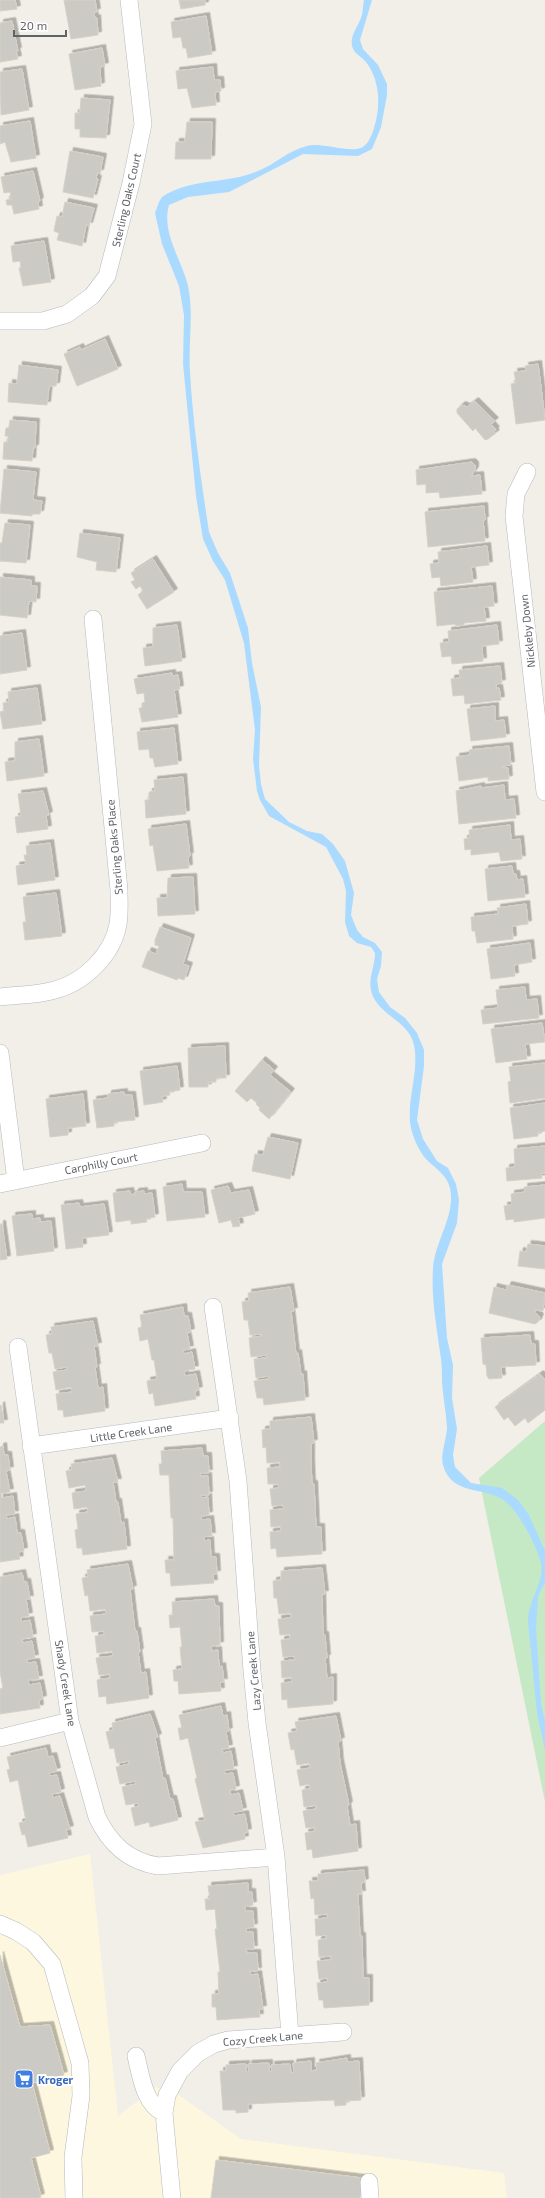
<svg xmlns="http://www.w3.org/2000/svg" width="545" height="2198" viewBox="0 0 545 2198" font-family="'Exo 2',sans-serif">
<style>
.commercial{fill:#fef7e0}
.green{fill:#c5e8c5}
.water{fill:#aadaff}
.building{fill:#cccac5;stroke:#d6d1c6;filter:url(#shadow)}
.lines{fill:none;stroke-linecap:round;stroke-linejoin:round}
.minor-casing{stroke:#b5b8bc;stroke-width:18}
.minor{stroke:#fff;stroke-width:17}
.labels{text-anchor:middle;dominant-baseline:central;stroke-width:4;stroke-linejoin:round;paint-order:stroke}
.street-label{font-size:11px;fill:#5f6368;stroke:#fff}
.shop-label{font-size:11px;font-weight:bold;fill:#366cbe;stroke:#fff;text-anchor:start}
</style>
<defs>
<filter id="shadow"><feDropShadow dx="3.5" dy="-3.5" stdDeviation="0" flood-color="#0004"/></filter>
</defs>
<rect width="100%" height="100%" fill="#f1efe8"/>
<path class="commercial" d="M90,1854L118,2116L156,2087L177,2094L241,2139L504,2173L507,2198H0V1875Z"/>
<path class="green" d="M545,1421V1802L479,1478Z"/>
<path class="water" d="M364,0H372L360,40L363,49L378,65L387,84V95L381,127L372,149L358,156L303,154L229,192L188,197L169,205C161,233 182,260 188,286C194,314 188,343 190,372C193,425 201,479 209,532L218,553L230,573L248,628L252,663L261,707L259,766L261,784L265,799L289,822L307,831L322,834L333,844L345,861L354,893L351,915L357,930L363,937L375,943L382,952L381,966L377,979L379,992L390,1007L405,1018L417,1033L424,1050V1066L417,1120L423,1139L437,1161L448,1168L456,1184L459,1200L457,1223L442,1264L447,1338L453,1365L452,1398L457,1429L453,1455L455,1467L471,1483L502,1488L518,1500L529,1515L545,1551V1582L538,1596L536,1630L541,1704L545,1721V1750L537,1713L528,1621C528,1600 545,1581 541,1563C537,1546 517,1508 502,1499C483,1487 451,1495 443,1465C440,1454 447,1439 447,1427C446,1412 443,1397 442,1382C442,1375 442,1367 441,1359C437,1329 431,1300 433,1269C434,1242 456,1216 450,1188C447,1176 437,1169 429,1162C421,1155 415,1142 412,1132C404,1104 420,1074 414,1045C409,1021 380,1016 372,994C367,979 375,967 375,953L371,947L357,943L349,936L345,922L346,891L343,879L326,847L269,816L260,800L257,791L253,759L255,730L244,643L225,580L213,561L203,539L196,496L183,364L184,315L179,286L162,244L155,213L159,202L162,197C193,177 226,185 258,171C274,165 289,150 307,146C322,142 347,153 361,148C368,145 372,135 374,128C381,106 380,80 366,62C361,56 354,54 352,46C350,34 359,26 362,15C363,10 363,5 364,0Z"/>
<path class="building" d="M0,0H15L17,9L0,11Z
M64,0H95L97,12H94L95,19L97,18L98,35L71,39Z
M179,0H205V5L181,9Z
M206,16L212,54L188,58L186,48H183L181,37L173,38L171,22Z
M12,21L18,51H16L18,59L0,62V23Z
M102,48L105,66L100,67L101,86L75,90L69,54Z
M213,67L214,80H220L221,91L215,92L216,105L192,108L187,88L178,89L176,71Z
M22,69L29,110L1,115L0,72Z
M81,98L110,100L106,138L80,137V129H75V113H80Z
M30,121L36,158L11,162L5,142L0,144V126Z
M187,122H212L211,159H175L176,142H185Z
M70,151L103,157L100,173H97L96,179H98L93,198L63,192Z
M33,171L40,201L38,202L39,209L14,214L12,205H7L6,200L11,199L10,192L4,193L1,177Z
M65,202L94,208L89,226L86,225L82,246L57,240L59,233L54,231L57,216L62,217Z
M44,241L51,282L23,286L19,268H21L20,261L13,262L11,246Z
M105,339L118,369L77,386L64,354L80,347L81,350Z
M538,364L545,420L516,424L511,384L516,383L514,372L526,371L525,366Z
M19,365L58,370L56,386H49L47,405L8,402L9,383L17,384Z
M475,401L495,421L491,424L496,430L494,431L496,433L488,439L485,440L475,428L473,431L457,413V409L462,405L467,407Z
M10,420L36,422L35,448H33L32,461L3,459L4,442H8V436H5L6,428H9Z
M472,462L475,465V470L471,476L480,475L482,494L440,498L439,492L426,493V484L417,485L416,470Z
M4,469L36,472L33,500L42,501L40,514H32V516L0,513Z
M484,506L485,520H483L485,541L428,547L425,512Z
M5,523L30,525L26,563L0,561V543H2Z
M80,533L120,538L116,572L96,570L97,562L77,557Z
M487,546L489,565L471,567L473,582L441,586L440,577L432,578L430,564L439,563L438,552Z
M153,559L174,592L147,609L138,595L143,591L140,586L136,589L131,582L135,580L131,573Z
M0,577L31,580V586H37L36,602L29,601L27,618L0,615Z
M492,586L494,606L484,607L486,621L464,623V625L456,626L455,624L437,626L434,592Z
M177,625L182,661L145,666L143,648L153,647V628Z
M497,625L499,644L482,646L483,661L452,664L451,656L442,657L440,643L449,642L448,631Z
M22,633L27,670L0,674V636Z
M500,666L502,683L496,684V688H499L501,700L465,704L464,695L453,696L451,679L460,678L459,670Z
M172,673V676L178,675L180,689L174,690L178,717L142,722L139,708H142V703L145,702L144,693L137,694L134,679Z
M37,688L42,724L3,729L0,712L4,711L3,703L9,702L8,692Z
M495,706V721L504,720L506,737L471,741L467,709Z
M174,728L178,764L155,767L153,758H150L149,749L139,750L137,732Z
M39,739L44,776L7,781L5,762L15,761V742Z
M509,746L511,765L502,766V768H508L509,779L488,781V777L459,781L456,757L470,755L469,750Z
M183,777L186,814L146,818L145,800H149V792L155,791L154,780Z
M504,785L505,800L514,799L516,818L459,824L456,791L481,786V788Z
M43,791L49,815L46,816L48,829L17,833L15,817L21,816L18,794Z
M186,824L190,856H188L189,868L157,871L153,845L150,846L148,829Z
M510,825L511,840L520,839L522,859L501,861L499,852L471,855V849L465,850L464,839L470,838L469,830Z
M50,843L55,880L18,885L16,866L26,864L24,855H27L26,846Z
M512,866L513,874H516L517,880L523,879L525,897L488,901L485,869Z
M193,877L195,914L158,916L157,898H167L168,878Z
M56,893L62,936L25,940L23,922H26L23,897Z
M526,904L528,924L512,926L513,939L477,943L475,931H472L471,917L498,914L497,908Z
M160,927L191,938L183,964L189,966L184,980L178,978L177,980L142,967L148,951L156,954L159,946L155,945V940Z
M530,943L532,962L514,965L515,976L491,979L487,949Z
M525,987L526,1000L537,999L539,1018L483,1024L481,1010L498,1008L496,990Z
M542,1023L545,1042L525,1044L527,1059L496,1063L491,1029Z
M225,1046L226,1078H216V1082H208V1087H189L188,1048Z
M262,1060L274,1070L270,1075L291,1092L269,1119L259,1110L260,1108L256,1104L257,1103L251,1098L247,1102L235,1091Z
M545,1063V1098L510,1103L508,1082L511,1081L509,1067Z
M177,1066L180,1090L169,1092L170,1095L162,1096L163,1102L144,1105L140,1071Z
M124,1092V1095H132L135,1120L114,1122V1126L97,1128L93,1100L108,1098V1094Z
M83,1094L86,1126L68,1128V1135L50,1137L46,1099Z
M545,1103V1131L538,1132V1136L514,1139L510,1108Z
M268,1137L298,1143L290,1179L252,1171L255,1154L263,1155Z
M545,1146V1173H541L542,1178L507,1181L506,1168L515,1167L514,1149Z
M182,1184L183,1192H202L205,1217L167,1221L163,1187Z
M545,1185V1218L514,1222V1219L506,1220L504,1206L512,1205L511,1194L525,1192L524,1187Z
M228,1186L231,1193L249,1190L255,1214L238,1218L240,1226L233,1227L231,1220L219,1223L211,1190Z
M130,1191L131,1195L135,1194V1192L144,1191V1194L152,1193L155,1217L146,1219L147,1222L131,1224V1220L116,1222L113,1193Z
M79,1203L80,1207L104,1204L109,1235L82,1238L83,1247L66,1249L61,1205Z
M32,1214V1219L40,1218V1222L51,1221L54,1251L17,1256L12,1216Z
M0,1224H2L7,1259L0,1260Z
M528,1244L545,1246V1269L518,1266L520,1251L526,1252Z
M508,1285L545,1293L543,1311L535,1310V1312L540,1317L538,1322L535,1324L489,1313L494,1287L506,1290Z
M290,1287L294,1311H291L296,1354L298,1353L301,1375L303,1374L305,1400L264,1405L263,1398H257L254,1381L269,1379L268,1376L256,1378L254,1359L267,1358L266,1355L251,1357L249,1338L262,1336V1334L250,1335L248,1320H244L242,1302L249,1301L248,1293Z
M183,1307L184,1316H188L191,1332L187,1333L190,1349L183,1350L184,1354L192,1352L195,1369L184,1371L185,1376L196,1374L199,1390L195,1391L196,1399L155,1406L153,1393L149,1394L147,1381L157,1379L154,1360H152L148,1339L140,1341L138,1328L142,1327L140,1315Z
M93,1321L98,1346H94L97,1367H95L98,1388L103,1387L105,1411L64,1417L63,1410H58L56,1394L72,1392L71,1387L56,1390L53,1372L67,1370L66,1367L55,1369L52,1353H49L46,1335L52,1334L51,1327Z
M530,1335L531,1344H535L536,1365L501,1367L502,1378L489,1379L487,1376L486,1365L483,1364L481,1338Z
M540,1374L545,1380V1410L528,1423L525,1418L515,1426L508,1417L504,1420L495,1407Z
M1,1405L4,1423H0V1406Z
M311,1417L314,1443H311V1464L312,1484H314L316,1527H321L322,1554L277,1557L276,1548L271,1549L270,1532L281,1531L280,1526L271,1527L270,1510L284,1509L283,1505L272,1506L270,1489L279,1488L278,1484H268L267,1468L280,1467V1462L267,1463L266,1447L263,1448L262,1430L270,1429V1421Z
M3,1446L4,1455H8L10,1470L6,1471L10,1492L1,1493L2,1498L13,1496L15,1514L6,1515L7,1519L15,1517L17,1533H21L24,1551L18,1552L20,1559L0,1562V1447Z
M202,1448L203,1456H208L209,1473H200V1476H208L209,1495H201L202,1498L208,1497L209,1515L201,1516V1520L210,1519L212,1536H204V1541L210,1540L211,1557H216L217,1574H213L214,1583L171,1586L170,1573H166L165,1560H174L173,1518H171L169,1475H160L159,1464H162L161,1451Z
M112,1458L118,1482H113L116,1502H118L121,1523L124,1522L127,1549L83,1555L82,1548H77L75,1530L78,1529L76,1514L88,1512L87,1507L74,1509L72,1493L86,1491L85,1485L69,1488L66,1471L72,1470L71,1464Z
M128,1564L133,1589H130L135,1631H137L140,1652H138L141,1673L146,1672L149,1698L107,1704L106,1696L99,1697L97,1680L110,1678V1674L99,1675L96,1658L113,1656L112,1651L97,1653L95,1636L104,1635V1631L92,1632L90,1616L106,1614L105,1609L90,1611L88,1595L85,1596L82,1578L88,1577L87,1570Z
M322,1568L325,1594H322L323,1635H325L327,1658H325L327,1678L333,1677V1704L288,1708L287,1699L282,1700L281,1683L292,1682L291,1677L282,1678L281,1661L295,1660L294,1656L283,1657L281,1640L290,1639V1634L280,1635L278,1619L291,1618V1613L279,1614L277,1598H274L273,1581L281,1580V1571Z
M22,1573L24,1582H27L30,1599H26L29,1616L21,1617V1622L30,1620L33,1637L22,1639L23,1643L32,1641L35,1658L27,1659V1663L36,1662L39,1679L28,1680L29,1685L40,1683L43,1699L39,1700L40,1708L0,1714V1689L3,1688L0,1672V1577Z
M214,1599L215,1606H219L220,1645L211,1646L212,1651L218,1650L219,1667L222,1666L224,1682H220L221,1691L179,1694L178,1681H174L173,1670L182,1669L180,1647H182L180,1627L170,1628L169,1615H173L172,1602Z
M221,1706L223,1716L227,1715L229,1731L226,1732L229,1748L222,1749L223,1753L231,1751L234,1769L224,1770L225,1774L233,1773L236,1789L230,1790L231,1795L239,1793L243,1811L233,1812L234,1816L245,1814L248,1832L244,1833L245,1839L203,1848L195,1822L205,1820L195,1779L197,1778L188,1738L180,1740L178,1728H182L179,1715Z
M150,1714L158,1737L155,1738L163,1779L165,1778L170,1799H173L178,1820L150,1827L149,1822L135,1826L131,1808L139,1806L138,1803L126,1805L122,1787L136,1784L135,1781L120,1784L116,1767L129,1764V1761L117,1763L114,1748L110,1749L106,1732L113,1730L112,1723Z
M336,1716L341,1741H338L340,1763L349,1805L347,1806L350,1825L356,1824L358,1851L313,1858L312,1849L307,1850L305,1833L315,1831V1827L306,1828L303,1811L316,1809V1805L304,1807L302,1790L310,1789L309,1784L300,1786L297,1770L310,1768L309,1763L297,1765L294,1749L291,1750L288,1733L297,1731L295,1722Z
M46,1748L48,1757L53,1756L57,1771L49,1773L50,1776L57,1775L61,1792L52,1794L53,1798L60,1796L70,1829L66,1830L68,1838L28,1847L25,1834L22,1835L19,1823L26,1821L18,1780L10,1782L7,1770L10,1769L7,1757Z
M364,1870L365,1882L361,1883L362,1894H358L359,1916L360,1936H362L363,1978H369V2005L324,2008L323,2000H319L317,1983L328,1982L327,1978L319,1979L317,1961L331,1960V1956L319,1957L318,1940L326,1939V1935L316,1936L315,1919L328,1918L327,1914L315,1915L314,1898L311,1899L309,1881H318V1874Z
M248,1883V1892H252L253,1905L245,1906V1911H253L254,1927L246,1928V1932H253L254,1949H246L247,1953H257L258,1971H250V1975L258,1974L263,2009H259L260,2017L217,2020L216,2007H212V1994H219L218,1972H220L215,1929H217L215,1909L206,1910L205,1899H210L208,1886Z
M0,1955L20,2027L50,2025L64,2075L32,2083L50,2153L31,2158L41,2197L38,2198H0Z
M347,2058V2062L359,2061L361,2100L346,2101V2105L335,2106L334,2100L248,2104V2112L236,2113V2110H223L220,2071H226V2065L246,2064V2072H249L248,2064L269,2063V2072H272L271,2065L290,2064L291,2073H294L293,2063L311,2061V2071L317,2070L316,2063Z
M216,2160L362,2178L360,2198H211Z"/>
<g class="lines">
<g class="minor-casing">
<path id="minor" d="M0,321H43L67,314L92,296L107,276L131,183L143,124L129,0
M527,472L516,494L514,516L545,792
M0,997C18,995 38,995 55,990C85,982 113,954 118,924C120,913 119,901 119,890L93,619
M0,1053L16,1181
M0,1184L202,1143
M213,1307L238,1481L252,1671L257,1723L276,1857L290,2035
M18,1347L70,1721L97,1817C110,1844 128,1861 158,1866L276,1857
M31,1446L230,1418
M0,1738L70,1721
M0,1924L16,1931L33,1942L52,1964L80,2063L81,2096L73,2157L74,2198
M136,2056C141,2076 144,2104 164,2113
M369,2182L370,2198
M172,2198L164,2113L167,2095L180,2071L198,2053L214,2044L228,2040L343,2032"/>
</g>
<use href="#minor" class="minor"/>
</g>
<defs>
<g id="supermarket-square" transform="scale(1)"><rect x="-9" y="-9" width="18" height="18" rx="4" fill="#3f7fe0" stroke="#fff"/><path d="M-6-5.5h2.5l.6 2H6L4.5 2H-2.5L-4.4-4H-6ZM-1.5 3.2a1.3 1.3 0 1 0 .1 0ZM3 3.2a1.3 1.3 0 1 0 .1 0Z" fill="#fff"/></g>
</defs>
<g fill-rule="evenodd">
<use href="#supermarket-square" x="24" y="2079"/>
</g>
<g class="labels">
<g class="street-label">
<text transform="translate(126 200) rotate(-77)">Sterling Oaks Court</text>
<text transform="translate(527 631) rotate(-96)">Nickleby Down</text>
<text transform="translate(114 847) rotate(-95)">Sterling Oaks Place</text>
<text transform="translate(101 1163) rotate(-11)">Carphilly Court</text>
<text transform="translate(131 1432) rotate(-8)">Little Creek Lane</text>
<text transform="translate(253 1671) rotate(-95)">Lazy Creek Lane</text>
<text transform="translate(66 1683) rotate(81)">Shady Creek Lane</text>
<text transform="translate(263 2038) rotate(-5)">Cozy Creek Lane</text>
</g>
<g class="shop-label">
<text x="38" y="2079">Kroger</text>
</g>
</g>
<path d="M14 30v6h52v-6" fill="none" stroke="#5f6368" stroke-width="2"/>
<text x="20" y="30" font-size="12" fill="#5f6368" stroke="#ffffff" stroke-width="3" paint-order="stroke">20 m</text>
</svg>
